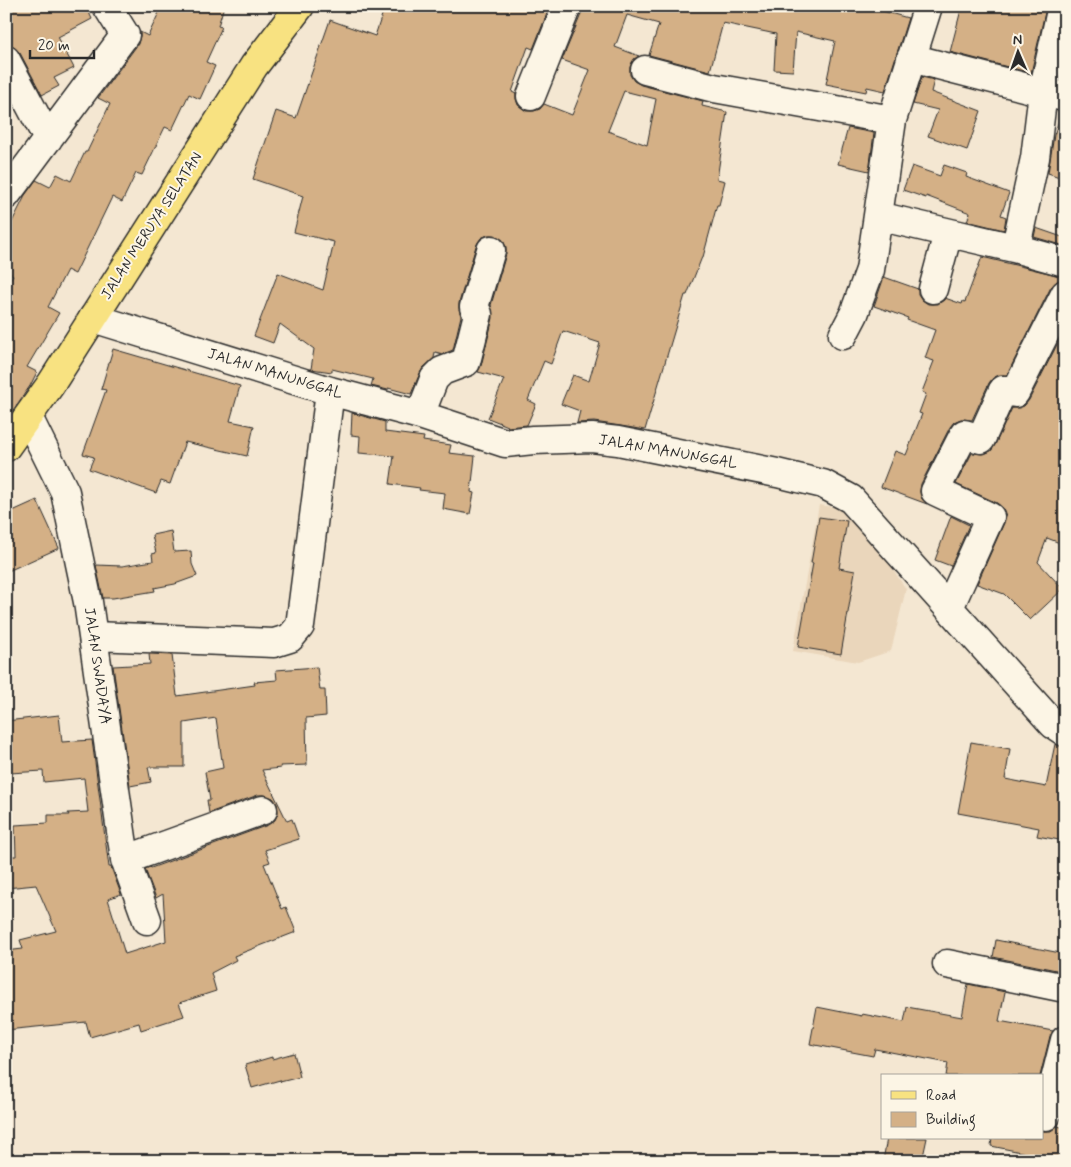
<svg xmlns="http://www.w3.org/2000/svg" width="1071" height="1167" viewBox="0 0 1071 1167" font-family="Mynerve,sans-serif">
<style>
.built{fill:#ead6bb}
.building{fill:#d4b086;stroke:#2b2b2b;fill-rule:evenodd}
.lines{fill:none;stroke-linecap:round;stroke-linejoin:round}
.minor-casing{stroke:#2b2b2b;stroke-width:31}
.major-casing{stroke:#2b2b2b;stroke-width:31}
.minor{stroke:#fcf5e5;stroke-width:28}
.major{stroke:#f8e281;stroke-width:28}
.labels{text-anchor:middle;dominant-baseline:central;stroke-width:4;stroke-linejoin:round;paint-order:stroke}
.street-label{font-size:15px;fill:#2b2b2b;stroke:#fcf5e5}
</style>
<rect width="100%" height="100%" fill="#f4e7d2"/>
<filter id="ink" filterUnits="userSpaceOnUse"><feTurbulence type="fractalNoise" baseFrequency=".02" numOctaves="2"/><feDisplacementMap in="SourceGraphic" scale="10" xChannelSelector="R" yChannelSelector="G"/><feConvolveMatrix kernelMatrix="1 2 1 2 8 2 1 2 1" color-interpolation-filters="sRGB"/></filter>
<g filter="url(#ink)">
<path class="built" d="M819,505L853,510L906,589L891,651L858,662L793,651Z"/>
<path class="building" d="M6,6H86L92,19L58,37L74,68L54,78L59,86L42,95L20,53L14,47L6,44Z
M162,6H224L218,26L222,27L206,62L215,66L200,99L189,94L172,130L165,127L142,175L136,173L122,202L112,197L75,274L67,270L48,307L59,313L27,367L37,372L30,386L6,420V286L13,275L6,271V234L24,198H23L36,180L50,187L57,174L71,181L85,152H87L110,104L98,98L138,44L140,36V32L148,36Z
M385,6H550L533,49L528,47L512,92L516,94V99L518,105L526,111H534L540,109L544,104L572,115L590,70L562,60L582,12V6H875V9L908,18L885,91L867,87L866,92L826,84L835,41L796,32L793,71L774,70L776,34L723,23L710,71L649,55L659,24L627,15L615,47L639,56L634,59L630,67V75L634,81L641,85L703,101L702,106L727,112L717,179L725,181L719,205H717L703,257H702L687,295H685L645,430L621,426L594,422L577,423L580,411L561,404L573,375L589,381L600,343L563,331L551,364L544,361L528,400L536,404L527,425L507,427L508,426L488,418L504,379L478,372L481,366L493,318L491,305L506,254V247L503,240L495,235H488L481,238L476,246L459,303V309L461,316L453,350L443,354L435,352L434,358L423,368L420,373L411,394L388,388V390L371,386L373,379L332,369V372L311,369L314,349L280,324L273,343L254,336L278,273L323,290L334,242L294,232L303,196L253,179L276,111L296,118L330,20L375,36ZM624,91L656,99L647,145L608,131Z
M962,6H1038L1046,8L1031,73L950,52Z
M922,77L934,80L931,92L981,111L967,150L928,136L938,110L913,104Z
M1062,112H1065V179L1048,173L1054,135Z
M848,128L874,133L869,171L838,164Z
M944,165L967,173L966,177L1009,193L1001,215L1006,217L1004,230L967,221L970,213L926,196V198L903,190L912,166L940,176Z
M1036,228L1065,238V246L1034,237Z
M982,257L1065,277V278L1057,281L1051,287L1007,375H999L993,378L989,383L972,420L961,419L954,422L950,427L921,484L920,492L922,499L927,504L881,487L895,451L906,455L922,414L919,413L926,394L922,392L934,361L925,358L935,330L907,320L908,318L874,306L884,277L918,289V294L922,300L928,304H938L944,300L945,298L962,304L963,301L965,302Z
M1065,329V545L1047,538L1038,562L1063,589L1030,620L1004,594L977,584L1004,523L1006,516L1003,508L997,503L956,484L972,453L984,454L991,451L995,445L1012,408H1019L1024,406L1029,400Z
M113,349L240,386L230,421L254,426L247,456L185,442L170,484L161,481L156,493L89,469L94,457L83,454L106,390L101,389Z
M352,413L385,422V432L424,437L423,441L451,445L449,453L475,456L471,492L474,493L470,514L443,509L445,493L419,490L420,488L390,484L394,456L359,453L360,436L351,435Z
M37,500L59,548L6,572V514Z
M951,516L969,525L951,566L935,560Z
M819,517L847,521L839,568L855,571L841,654L798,647L813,563H811Z
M171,531L174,552L191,551L192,564L197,576L175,584L154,588L155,591L113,598H103L96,565L122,566L153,561L152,554L156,553L152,535Z
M149,654L172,655L177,696L255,685L254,682L277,680L276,670L317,667L320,690H325L326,716L306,718L307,765L280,766L281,768L262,770L287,821L292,819L299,839L265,850L270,862L264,864L282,909L286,907L296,932L234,956L236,960L211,973L216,991L179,1003L184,1016L141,1030L139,1023L90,1037L86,1022L6,1030V951L23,949L20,940L56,931L36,885L6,888V856H16L15,825L48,823V815H69L68,813L88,812L84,778L44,782L43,771L10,773L9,751H6V721L59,715L62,742L92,740L109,867H111L121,894L108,899L125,954L166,941L163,894L156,898L145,869L150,867L151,868L268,825L275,820L278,813L277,804L273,798L265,795H258L209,813L207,800H210L205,772L223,768L216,718L184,723V767H148L151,782L130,786L113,666L150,664Z
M971,742L1010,749L1005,779L1046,787L1055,744L1065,748V841L1037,836L1039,828L958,813Z
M996,940L1065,954L1061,971L993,957Z
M968,984L1005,992L999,1021L1053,1031L1050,1036L1040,1076H946L948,1063L875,1049L873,1056L810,1044L817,1007L862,1016V1014L904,1022L907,1007L962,1017Z
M294,1053L300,1077L280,1082V1080L252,1088L245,1065L272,1057V1059Z
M1057,1126L1065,1128V1161H1030L1031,1154L991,1146L992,1138H1042V1131H1051Z
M887,1138H927L922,1161H883Z"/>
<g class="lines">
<g class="minor-casing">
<path id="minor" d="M1062,6L1043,92L1035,158L1018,237L1014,248L1065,262
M911,58L1043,92L1065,97
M6,60L48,139
M645,70L714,88L892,120
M531,96L567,6
M6,195L125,35L107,6
M878,216L1014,248
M933,289L948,233
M93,318L330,391L420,415L505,443L533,440L592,438L618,441L777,473L823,484L851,499L1053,724L1065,732
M843,335L854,314L870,270L892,120L928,6
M420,415L434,379L442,371L466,362L478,314L474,307L491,250
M28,417L65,492L88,602L125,859L147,920
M949,608L990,517L935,491L964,434L981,439L1003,390L1015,393L1065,294
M93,636L274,643L290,638L300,626L330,391
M125,860L263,810
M947,964L1065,988
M1046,1116L1065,1040"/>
</g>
<g class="major-casing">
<path id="major" d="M6,447L51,384L254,66L300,6"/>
</g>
<use href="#minor" class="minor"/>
<use href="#major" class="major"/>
</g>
</g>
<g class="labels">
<g class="street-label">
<text transform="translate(152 226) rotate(-57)">JALAN MERUYA SELATAN</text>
<text transform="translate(275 374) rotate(17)">JALAN MANUNGGAL</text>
<text transform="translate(668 452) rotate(10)">JALAN MANUNGGAL</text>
<text transform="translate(97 666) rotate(82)">JALAN SWADAYA</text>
</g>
</g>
<rect width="1071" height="1167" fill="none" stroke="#fcf5e5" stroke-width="25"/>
<rect x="12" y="12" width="1046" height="1142" fill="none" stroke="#2b2b2b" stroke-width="2" filter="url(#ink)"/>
<rect x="881" y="1074" width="162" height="65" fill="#fcf5e5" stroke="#a8a49b"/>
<rect x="891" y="1091" width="25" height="8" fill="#f8e281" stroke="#a8a49b"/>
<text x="926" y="1100" font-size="15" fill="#2b2b2b">Road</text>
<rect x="891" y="1112" width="25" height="15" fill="#d4b086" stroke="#a8a49b"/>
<text x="926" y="1124" font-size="15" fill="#2b2b2b">Building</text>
<g transform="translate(1018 52) rotate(358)" stroke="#fcf5e5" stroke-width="4" paint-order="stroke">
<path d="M0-4L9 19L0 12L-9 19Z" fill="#2b2b2b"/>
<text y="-8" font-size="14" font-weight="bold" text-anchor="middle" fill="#2b2b2b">N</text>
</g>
<path d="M30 50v8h64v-8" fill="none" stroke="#2b2b2b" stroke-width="2.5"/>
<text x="38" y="50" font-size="15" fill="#2b2b2b" stroke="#fcf5e5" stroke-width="4" paint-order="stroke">20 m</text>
</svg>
